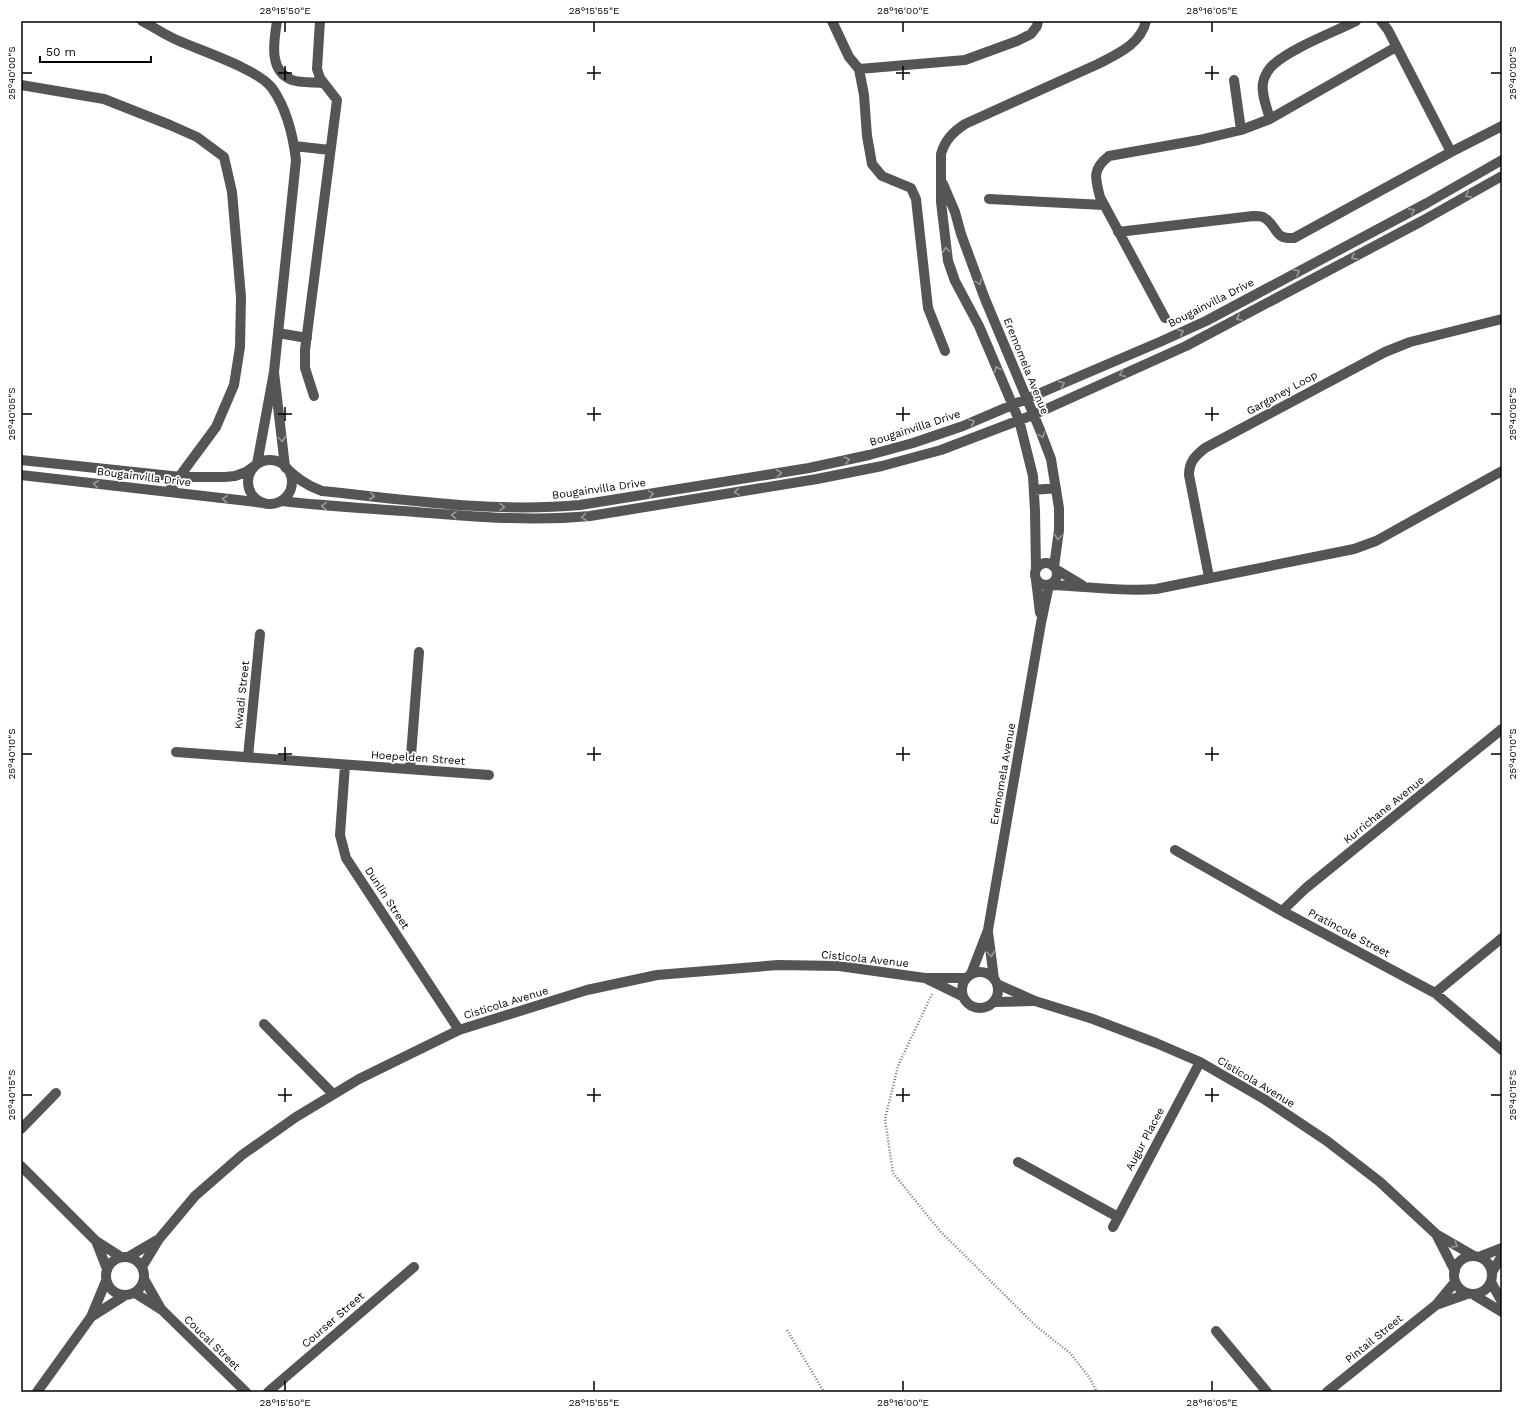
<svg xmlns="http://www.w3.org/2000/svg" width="1523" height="1413" viewBox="0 0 1523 1413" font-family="'Work Sans',sans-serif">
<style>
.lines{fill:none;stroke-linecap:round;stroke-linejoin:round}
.path{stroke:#777;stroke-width:2.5;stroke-dasharray:1 2;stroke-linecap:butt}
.minor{stroke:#555;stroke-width:10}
.oneway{stroke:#999}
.ticks{fill:none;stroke:#000;stroke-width:1.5}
.labels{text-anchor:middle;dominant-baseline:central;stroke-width:3.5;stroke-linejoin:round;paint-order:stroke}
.street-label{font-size:11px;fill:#000;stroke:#fff}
.neatline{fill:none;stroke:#000;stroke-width:1.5}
.ticks-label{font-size:10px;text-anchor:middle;fill:#000}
</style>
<rect width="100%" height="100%" fill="#fff"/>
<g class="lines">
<path class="path" d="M932,994L898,1066L885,1119L893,1173L940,1231L1037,1327L1070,1353L1089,1377L1097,1392
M787,1330L824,1392"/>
<path class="minor" d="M277,21C274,41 268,71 292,80C299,83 315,82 324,83
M832,21L849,57L859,69L864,95L867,136L872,164L882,176L911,188L916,199L928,308L945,351
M1381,21L1388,30L1451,152L1502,126
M859,69L965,60L1017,41L1031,34L1037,26L1038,21
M1234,80L1241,130
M21,85L104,99L170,125L197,137L224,157L232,192L241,297L240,347L234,385L216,427L168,492
M1270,119C1267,108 1261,94 1263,83C1264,76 1269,68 1274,64C1294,47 1332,33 1356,21
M294,146L330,150
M943,184L955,212L961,234L985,299L1040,430L1051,459L1059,508V530L1054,567
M989,199L1104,205
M1118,232L1253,216C1256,216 1260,216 1263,217C1279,226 1272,239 1294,238L1451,152
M1165,318L1100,197C1095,178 1092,169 1109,156L1199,140L1241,130L1270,119L1396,47
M278,333L307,338
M274,372L285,467C297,478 307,486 322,491C408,500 494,513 580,505L809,468L869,455L913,443L963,426L1162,341L1206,321L1427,203L1502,160
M314,396L305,368V350L337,100L320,78L317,69L320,21
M21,460L181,477H225L235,476L246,472L257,464L274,372L296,160C293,135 287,109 272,88C258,69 201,51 177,40C165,35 154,27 142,21
M248 482a22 22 0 1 1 44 0a22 22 0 1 1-44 0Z
M21,475L264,503
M1034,490L1056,488
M282,501C323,506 363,508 404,511C466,516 528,522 590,516L817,479L882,466L941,450L1033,415L1186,346L1422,221L1502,176
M1035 574a11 11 0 1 1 22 0a11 11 0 1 1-22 0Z
M1036,569L1035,511L1033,476L1019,420L979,326L955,281L948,261L941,202V154C945,140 953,132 965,124L1098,64C1117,54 1141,44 1146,21
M1057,570L1082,585
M1209,577L1189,475C1189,462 1195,456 1205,448L1385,352L1410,342L1502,319
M1036,580L1040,613
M1050,585C1086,586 1120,592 1156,589L1354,549L1376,541L1502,471
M176,752L489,775
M248,757L260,634
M345,765L340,835L346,858L459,1030
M410,769L419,652
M1175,850L1282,911L1435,993L1502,1050
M1282,911L1306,888L1502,729
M988,932L994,979
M962 990a18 18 0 1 1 36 0a18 18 0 1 1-36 0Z
M971,974L988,930L1041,623L1049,585
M927,979L962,996
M997,984L1035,1001L1093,1019L1156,1043L1200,1062L1264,1099L1327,1141L1380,1182L1436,1234L1474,1256
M1435,993L1502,938
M994,1002L1033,1001
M264,1024L333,1094
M21,1129L56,1093
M1018,1162L1118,1217
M21,1166L96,1241L121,1257
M1113,1227L1200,1062
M1436,1234L1455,1271
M96,1241L107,1269
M1454 1275a19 19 0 1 1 38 0a19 19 0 1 1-38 0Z
M106 1276a19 19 0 1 1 38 0a19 19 0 1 1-38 0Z
M128,1257L157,1240
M1479,1257L1502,1248
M142,1267L159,1239L195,1196L242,1155L296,1117L359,1079L459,1030L587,990L657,975L778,965L839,966L925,978H966
M1492,1272L1502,1256
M144,1279L161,1309
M1491,1282L1502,1302
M135,1293L162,1310L246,1392
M1474,1295L1502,1312
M1436,1305L1467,1294
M91,1317L124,1296
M1216,1331L1267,1392
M37,1392L91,1317L106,1281
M268,1392L414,1267
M1327,1392L1436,1305L1455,1282"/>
</g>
<defs><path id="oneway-chevron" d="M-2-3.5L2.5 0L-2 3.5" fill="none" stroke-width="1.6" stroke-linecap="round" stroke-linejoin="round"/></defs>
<g class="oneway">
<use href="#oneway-chevron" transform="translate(1468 195) rotate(151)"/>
<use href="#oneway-chevron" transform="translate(1412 211) rotate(-28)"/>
<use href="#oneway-chevron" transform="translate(946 250) rotate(-97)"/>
<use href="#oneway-chevron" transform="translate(1354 257) rotate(152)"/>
<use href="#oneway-chevron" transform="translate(1297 272) rotate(-28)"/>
<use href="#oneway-chevron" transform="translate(979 282) rotate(69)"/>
<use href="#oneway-chevron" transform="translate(1239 318) rotate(153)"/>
<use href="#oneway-chevron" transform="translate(1181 332) rotate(-25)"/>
<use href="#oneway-chevron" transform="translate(997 369) rotate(-113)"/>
<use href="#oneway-chevron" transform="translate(1122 374) rotate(156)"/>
<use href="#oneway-chevron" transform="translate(1062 384) rotate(-23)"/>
<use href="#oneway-chevron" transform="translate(972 422) rotate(-23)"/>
<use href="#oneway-chevron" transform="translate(1042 435) rotate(69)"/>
<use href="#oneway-chevron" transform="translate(282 439) rotate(83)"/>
<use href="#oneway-chevron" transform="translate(847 460) rotate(-12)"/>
<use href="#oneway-chevron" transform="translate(779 473) rotate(-9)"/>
<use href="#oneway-chevron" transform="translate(96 484) rotate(-173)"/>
<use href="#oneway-chevron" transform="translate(737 492) rotate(171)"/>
<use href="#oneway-chevron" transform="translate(651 494) rotate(-9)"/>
<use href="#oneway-chevron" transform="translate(372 496) rotate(6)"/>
<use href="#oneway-chevron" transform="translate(225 499) rotate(-174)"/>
<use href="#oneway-chevron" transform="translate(324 506) rotate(-176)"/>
<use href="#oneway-chevron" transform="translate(502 507) rotate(2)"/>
<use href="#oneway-chevron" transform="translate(454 515) rotate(-176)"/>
<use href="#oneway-chevron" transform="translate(584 517) rotate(175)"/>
<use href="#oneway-chevron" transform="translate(1058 537) rotate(98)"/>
<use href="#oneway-chevron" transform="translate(991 954) rotate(83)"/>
<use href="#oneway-chevron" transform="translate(1455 1245) rotate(30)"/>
</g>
<path class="ticks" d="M285,22V32M594,22V32M903,22V32M1212,22V32M285,66V80M594,66V80M903,66V80M1212,66V80M22,73H32M278,73H292M587,73H601M896,73H910M1205,73H1219M1491,73H1501M285,407V421M594,407V421M903,407V421M1212,407V421M22,414H32M278,414H292M587,414H601M896,414H910M1205,414H1219M1491,414H1501M285,747V761M594,747V761M903,747V761M1212,747V761M22,754H32M278,754H292M587,754H601M896,754H910M1205,754H1219M1491,754H1501M285,1088V1102M594,1088V1102M903,1088V1102M1212,1088V1102M22,1095H32M278,1095H292M587,1095H601M896,1095H910M1205,1095H1219M1491,1095H1501M285,1381V1391M594,1381V1391M903,1381V1391M1212,1381V1391"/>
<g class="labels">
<g class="street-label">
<text transform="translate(1211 303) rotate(-27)">Bougainvilla Drive</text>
<text transform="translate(1026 366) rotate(68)">Eremomela Avenue</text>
<text transform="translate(1282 393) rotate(-29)">Garganey Loop</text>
<text transform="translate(915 428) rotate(-18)">Bougainvilla Drive</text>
<text transform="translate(144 477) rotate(7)">Bougainvilla Drive</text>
<text transform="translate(599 489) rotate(-8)">Bougainvilla Drive</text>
<text transform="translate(242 695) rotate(-84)">Kwadi Street</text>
<text transform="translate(418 758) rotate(4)">Hoepelden Street</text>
<text transform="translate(1003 774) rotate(-80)">Eremomela Avenue</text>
<text transform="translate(1384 810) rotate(-39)">Kurrichane Avenue</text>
<text transform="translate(387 898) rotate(57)">Dunlin Street</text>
<text transform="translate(1349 933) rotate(28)">Pratincole Street</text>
<text transform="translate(865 959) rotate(6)">Cisticola Avenue</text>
<text transform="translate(506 1003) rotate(-17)">Cisticola Avenue</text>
<text transform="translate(1256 1082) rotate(31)">Cisticola Avenue</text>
<text transform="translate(1145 1139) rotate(-62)">Augur Placee</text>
<text transform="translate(333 1320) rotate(-41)">Courser Street</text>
<text transform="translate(1374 1339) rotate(-39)">Pintail Street</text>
<text transform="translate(212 1343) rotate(44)">Coucal Street</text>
</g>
</g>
<rect width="1523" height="1413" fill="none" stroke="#ffffff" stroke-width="44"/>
<path d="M40 56v6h111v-6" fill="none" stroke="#000000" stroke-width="2"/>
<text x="46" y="56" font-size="12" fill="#000000" stroke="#ffffff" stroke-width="3" paint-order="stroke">50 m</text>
<rect x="22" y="22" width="1479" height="1369" class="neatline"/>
<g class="ticks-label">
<text x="285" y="14">28°15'50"E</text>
<text x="594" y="14">28°15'55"E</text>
<text x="903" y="14">28°16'00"E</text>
<text x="1212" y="14">28°16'05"E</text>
<text transform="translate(11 73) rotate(-90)" y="4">25°40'00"S</text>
<text transform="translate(1512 73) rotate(-90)" y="4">25°40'00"S</text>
<text transform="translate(11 414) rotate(-90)" y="4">25°40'05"S</text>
<text transform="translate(1512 414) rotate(-90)" y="4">25°40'05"S</text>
<text transform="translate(11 754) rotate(-90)" y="4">25°40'10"S</text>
<text transform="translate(1512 754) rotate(-90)" y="4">25°40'10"S</text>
<text transform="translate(11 1095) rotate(-90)" y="4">25°40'15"S</text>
<text transform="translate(1512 1095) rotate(-90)" y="4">25°40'15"S</text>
<text x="285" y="1406">28°15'50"E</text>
<text x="594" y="1406">28°15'55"E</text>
<text x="903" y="1406">28°16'00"E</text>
<text x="1212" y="1406">28°16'05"E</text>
</g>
</svg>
